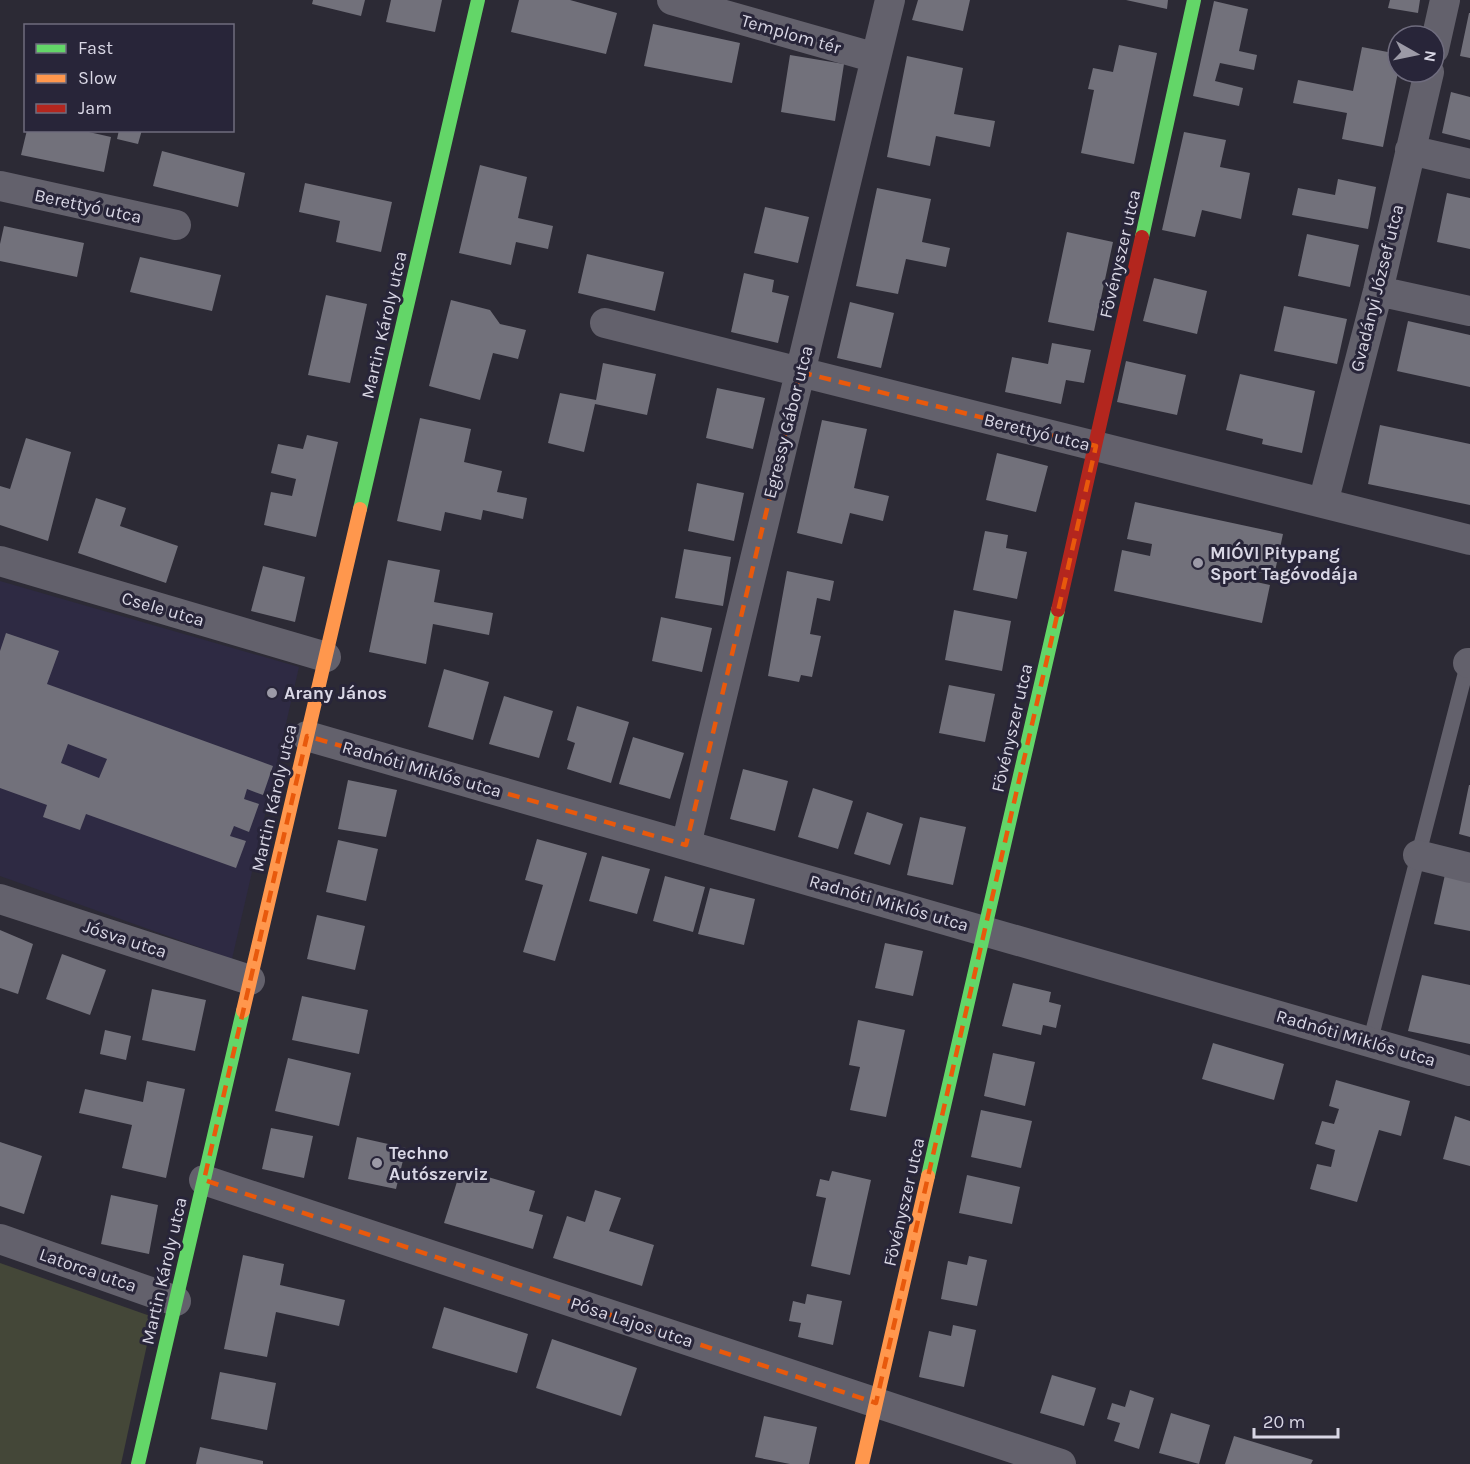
<svg xmlns="http://www.w3.org/2000/svg" width="1470" height="1464" viewBox="0 0 1470 1464" font-family="Karla,sans-serif">
<style>
.built{fill:#2e2a43}
.green{fill:#444738}
.building{fill:#72717b;fill-rule:evenodd}
.lines{fill:none;stroke-linecap:round;stroke-linejoin:round}
.lane{stroke:#63616c;stroke-width:15}
.street{stroke:#63616c;stroke-width:30}
.fast{stroke:#63d668;stroke-width:14}
.slow{stroke:#ff974d;stroke-width:14}
.jam{stroke:#b3261e;stroke-width:14}
.marked{fill:none;stroke:#e8590c;stroke-width:4.5;stroke-dasharray:12 8;stroke-linejoin:round}
.poi-dot{fill:#9c9aa7;stroke:#282539;stroke-width:2}
.labels{text-anchor:middle;dominant-baseline:central;stroke-width:6;stroke-linejoin:round;paint-order:stroke}
.street-label{font-size:18px;fill:#d9d7e5;stroke:#282539}
.poi-label{font-size:18px;font-weight:bold;fill:#d9d7e5;stroke:#282539;text-anchor:start}
</style>
<rect width="100%" height="100%" fill="#2c2a35"/>
<path class="built" d="M0,581L299,667L232,959L0,876Z"/>
<path class="green" d="M0,1263L153,1317L121,1464H0Z"/>
<path class="building" d="M313,0H365L361,16L312,4Z
M391,0H442L435,32L386,22Z
M519,0H570L617,13L606,54L511,32Z
M918,0H970L963,31L912,20Z
M1126,0H1168L1167,9Z
M1390,0H1420L1418,13L1388,8Z
M1214,1L1248,9L1239,51L1257,55L1254,70L1220,63L1215,81L1243,88L1239,106L1193,96Z
M1469,13H1470V58L1460,56Z
M653,24L740,43L732,83L644,66Z
M1119,45L1157,53L1134,164L1081,153L1094,90L1088,89L1093,68L1113,72Z
M1362,47L1398,54V72L1383,147L1342,139L1347,113L1293,103L1298,80L1353,91Z
M790,55L844,64L835,121L781,112Z
M907,56L963,68L954,114L995,121L990,147L936,136L930,166L887,157Z
M1451,92L1470,97V140L1442,133Z
M27,130H80L111,137L104,172L21,155Z
M119,130H142L138,144L117,139Z
M1184,132L1226,140L1220,167L1250,173L1241,219L1202,210L1195,237L1162,230Z
M162,151L245,173L238,207L153,186Z
M480,165L527,177L518,218L553,226L548,249L516,242L511,265L459,253Z
M1338,179L1376,187L1368,229L1292,215L1298,188L1335,195Z
M305,183L392,202L381,252L336,242L340,221L299,212Z
M877,188L931,199L922,242L950,248L946,267L906,259L898,294L856,286Z
M1447,193L1470,198V249L1437,242Z
M765,207L809,217L798,263L754,253Z
M4,226L84,243L77,277L0,261V244Z
M1067,232L1113,242L1094,331L1048,322Z
M1307,234L1359,245L1350,287L1298,276Z
M587,254L664,272L655,311L578,293Z
M140,257L221,275L212,311L130,292Z
M744,273L774,280L772,292L789,296L778,343L731,332Z
M1154,278L1207,291L1197,334L1143,321Z
M326,295L367,304L350,383L308,375Z
M451,300L490,310L500,324L526,330L518,359L493,353L480,400L429,386Z
M850,302L894,313L881,368L837,358Z
M1284,306L1347,319L1337,364L1274,351Z
M1408,321L1470,335V387L1397,371Z
M1052,343L1091,350L1084,383L1066,380L1061,404L1005,392L1012,357L1048,364Z
M1126,361L1186,375L1177,415L1117,402Z
M603,363L656,374L647,415L595,404L584,452L548,443L560,393L596,400Z
M1240,374L1315,391L1302,453L1262,444L1263,439L1226,430Z
M717,388L765,398L753,449L706,438Z
M420,418L471,429L464,462L502,471L497,492L527,498L523,519L483,510L481,520L445,512L441,531L397,521Z
M822,420L867,429L854,488L889,496L883,521L850,513L842,544L797,533Z
M1380,425L1470,444V505L1368,484Z
M307,435L338,442L316,537L264,525L271,492L292,496L296,479L271,473L278,444L303,449Z
M26,438L71,452L48,541L0,525V486L10,489Z
M997,453L1048,466L1036,512L986,500Z
M697,483L744,493L734,541L688,531Z
M96,498L126,508L120,526L178,546L166,583L78,553Z
M1135,502L1283,534L1274,576L1249,570L1247,580L1270,585L1262,623L1114,591L1122,550L1150,556L1152,544L1127,539Z
M985,531L1008,535L1006,548L1027,552L1017,599L973,590Z
M684,549L731,557L723,606L675,598Z
M388,560L440,570L434,602L493,613L489,635L433,624L426,664L369,652Z
M263,566L305,577L295,622L251,611Z
M787,571L834,581L830,601L817,598L810,634L821,636L812,677L801,675L799,682L768,676Z
M954,610L1011,621L1002,671L945,660Z
M661,617L712,628L702,672L652,661Z
M6,633L59,651L47,684L273,766L263,795L247,789L244,799L259,804L249,832L234,826L230,836L246,841L236,868L86,814L80,830L43,817L47,805L0,788V651ZM68,744L107,759L99,778L61,763Z
M444,669L489,682L473,740L428,727Z
M949,685L995,694L985,742L939,733Z
M504,696L553,711L539,758L489,744Z
M577,706L629,722L611,783L567,769L575,743L567,740Z
M633,737L684,753L670,799L619,784Z
M743,769L788,781L775,831L730,819Z
M348,780L397,790L386,837L338,829Z
M1469,785H1470V837L1459,834Z
M813,788L853,801L838,849L798,837Z
M867,812L903,824L890,865L854,854Z
M920,817L966,827L953,885L907,875Z
M537,839L587,853L555,961L523,952L543,885L525,880Z
M338,840L378,849L366,901L326,892Z
M602,856L650,869L637,914L589,901Z
M1446,870L1470,876V931L1434,924Z
M665,876L705,887L693,932L653,921Z
M710,888L755,899L744,945L698,934Z
M317,915L365,926L355,970L307,959Z
M0,930L33,944L18,994L0,988Z
M885,943L923,951L913,996L875,988Z
M62,954L106,970L90,1015L46,999Z
M1422,975L1470,985V1044L1408,1031Z
M1013,983L1051,992L1049,1002L1061,1005L1056,1028L1043,1025L1041,1035L1002,1026Z
M152,989L206,1000L195,1051L142,1040Z
M302,996L368,1010L359,1054L292,1040Z
M858,1020L905,1030L886,1117L850,1110L860,1067L849,1065Z
M105,1030L131,1036L126,1060L100,1054Z
M1213,1043L1284,1064L1274,1100L1202,1079Z
M993,1053L1035,1062L1025,1106L984,1096Z
M288,1058L351,1073L339,1126L275,1111Z
M1336,1080L1410,1101L1401,1136L1379,1130L1357,1202L1310,1189L1317,1164L1331,1167L1335,1150L1315,1144L1322,1121L1334,1124L1339,1109L1329,1106Z
M147,1081L185,1089L166,1178L122,1168L132,1125L79,1113L85,1089L143,1102Z
M981,1110L1032,1121L1021,1168L971,1157Z
M1455,1116L1470,1121V1166L1443,1159Z
M271,1128L313,1136L304,1178L262,1169Z
M357,1137L406,1148L396,1189L348,1179Z
M0,1142L42,1156L24,1214L0,1206Z
M461,1169L535,1191L529,1211L543,1215L533,1249L444,1223Z
M832,1171L871,1180L850,1275L811,1266L826,1198L816,1196L820,1179L829,1181Z
M967,1175L1020,1187L1012,1224L959,1213Z
M595,1190L621,1198L609,1231L654,1245L642,1286L553,1258L567,1216L585,1222Z
M111,1195L158,1205L149,1254L101,1244Z
M243,1255L284,1264L280,1285L345,1300L339,1326L276,1312L267,1357L224,1349Z
M969,1256L987,1260L977,1306L941,1299L948,1261L967,1265Z
M807,1294L842,1301L833,1345L798,1337L801,1323L789,1321L793,1301L805,1304Z
M444,1307L528,1334L517,1373L432,1348Z
M953,1325L976,1330L964,1387L919,1377L929,1331L951,1336Z
M552,1339L637,1368L621,1416L536,1388Z
M220,1372L276,1383L267,1430L211,1419Z
M1052,1375L1096,1388L1084,1426L1040,1413Z
M1130,1390L1154,1398L1139,1449L1114,1441L1120,1423L1107,1419L1112,1403L1125,1407Z
M1171,1413L1210,1425L1199,1464L1159,1453Z
M764,1416L817,1427L809,1464H790L755,1457Z
M1234,1436L1313,1460L1311,1464H1225Z
M200,1447L263,1461V1464H196Z"/>
<g class="lines">
<path class="lane" d="M1370,1042L1469,659"/>
<path class="street" d="M672,0L876,58
M1434,49L1445,0
M1410,150L1470,164
M0,186L176,225
M1378,291L1470,311
M605,323L1470,540
M1323,503L1378,291L1429,72
M0,561L326,657
M1468,663H1470
M307,736L1470,1071
M686,845L890,0
M1418,855L1470,868
M0,899L250,980
M204,1180L1061,1464
M0,1239L176,1301"/>
<path class="fast" d="M1142,237L1194,0
M360,509L478,0
M928,1176L1058,610
M138,1464L243,1011"/>
<path class="slow" d="M243,1011L360,509
M862,1464L928,1176"/>
<path class="jam" d="M1058,610L1142,237"/>
</g>
<path class="marked" d="M800,372L1096,446L876,1403L204,1180L307,736L686,845Z"/>
<g class="poi-dot">
<circle cx="1198" cy="563" r="6"/>
<circle cx="272" cy="693" r="6"/>
<circle cx="377" cy="1163" r="6"/>
</g>
<g class="labels">
<g class="street-label">
<text transform="translate(791 34) rotate(16)">Templom tér</text>
<text transform="translate(88 206) rotate(12)">Berettyó utca</text>
<text transform="translate(1120 254) rotate(-77)">Fövényszer utca</text>
<text transform="translate(1377 288) rotate(-76)">Gvadányi József utca</text>
<text transform="translate(384 325) rotate(-77)">Martin Károly utca</text>
<text transform="translate(788 422) rotate(-76)">Egressy Gábor utca</text>
<text transform="translate(1037 432) rotate(14)">Berettyó utca</text>
<text transform="translate(163 609) rotate(16)">Csele utca</text>
<text transform="translate(1012 728) rotate(-77)">Fövényszer utca</text>
<text transform="translate(422 769) rotate(16)">Radnóti Miklós utca</text>
<text transform="translate(274 798) rotate(-77)">Martin Károly utca</text>
<text transform="translate(889 903) rotate(16)">Radnóti Miklós utca</text>
<text transform="translate(125 939) rotate(18)">Jósva utca</text>
<text transform="translate(1356 1038) rotate(16)">Radnóti Miklós utca</text>
<text transform="translate(904 1202) rotate(-77)">Fövényszer utca</text>
<text transform="translate(88 1270) rotate(19)">Latorca utca</text>
<text transform="translate(164 1271) rotate(-77)">Martin Károly utca</text>
<text transform="translate(632 1322) rotate(18)">Pósa Lajos utca</text>
</g>
<g class="poi-label">
<text x="1210" y="553">MIÓVI Pitypang<tspan x="1210" dy="21">Sport Tagóvodája</tspan></text>
<text x="284" y="693">Arany János</text>
<text x="389" y="1153">Techno<tspan x="389" dy="21">Autószerviz</tspan></text>
</g>
</g>
<rect x="24" y="24" width="210" height="108" fill="#282539" stroke="#6f6c7e" stroke-width="1.5"/>
<rect x="36" y="44" width="30" height="9" fill="#63d668" stroke="#6f6c7e" stroke-width="1.5"/>
<text x="78" y="54" font-size="18" fill="#d9d7e5">Fast</text>
<rect x="36" y="74" width="30" height="9" fill="#ff974d" stroke="#6f6c7e" stroke-width="1.5"/>
<text x="78" y="84" font-size="18" fill="#d9d7e5">Slow</text>
<rect x="36" y="104" width="30" height="9" fill="#b3261e" stroke="#6f6c7e" stroke-width="1.5"/>
<text x="78" y="114" font-size="18" fill="#d9d7e5">Jam</text>
<g transform="translate(1416 54) rotate(99)"><circle r="28" fill="#282539" stroke="#6f6c7e" stroke-width="1.5"/>
<path d="M0-4.5L10 22L0 15L-10 22Z" fill="#9c9aa7"/>
<text y="-9" font-size="16" font-weight="bold" text-anchor="middle" fill="#d9d7e5">N</text>
</g>
<path d="M1254 1428v9h84v-9" fill="none" stroke="#d9d7e5" stroke-width="3"/>
<text x="1263" y="1428" font-size="18" fill="#d9d7e5" stroke="#282539" stroke-width="4.5" paint-order="stroke">20 m</text>
</svg>
